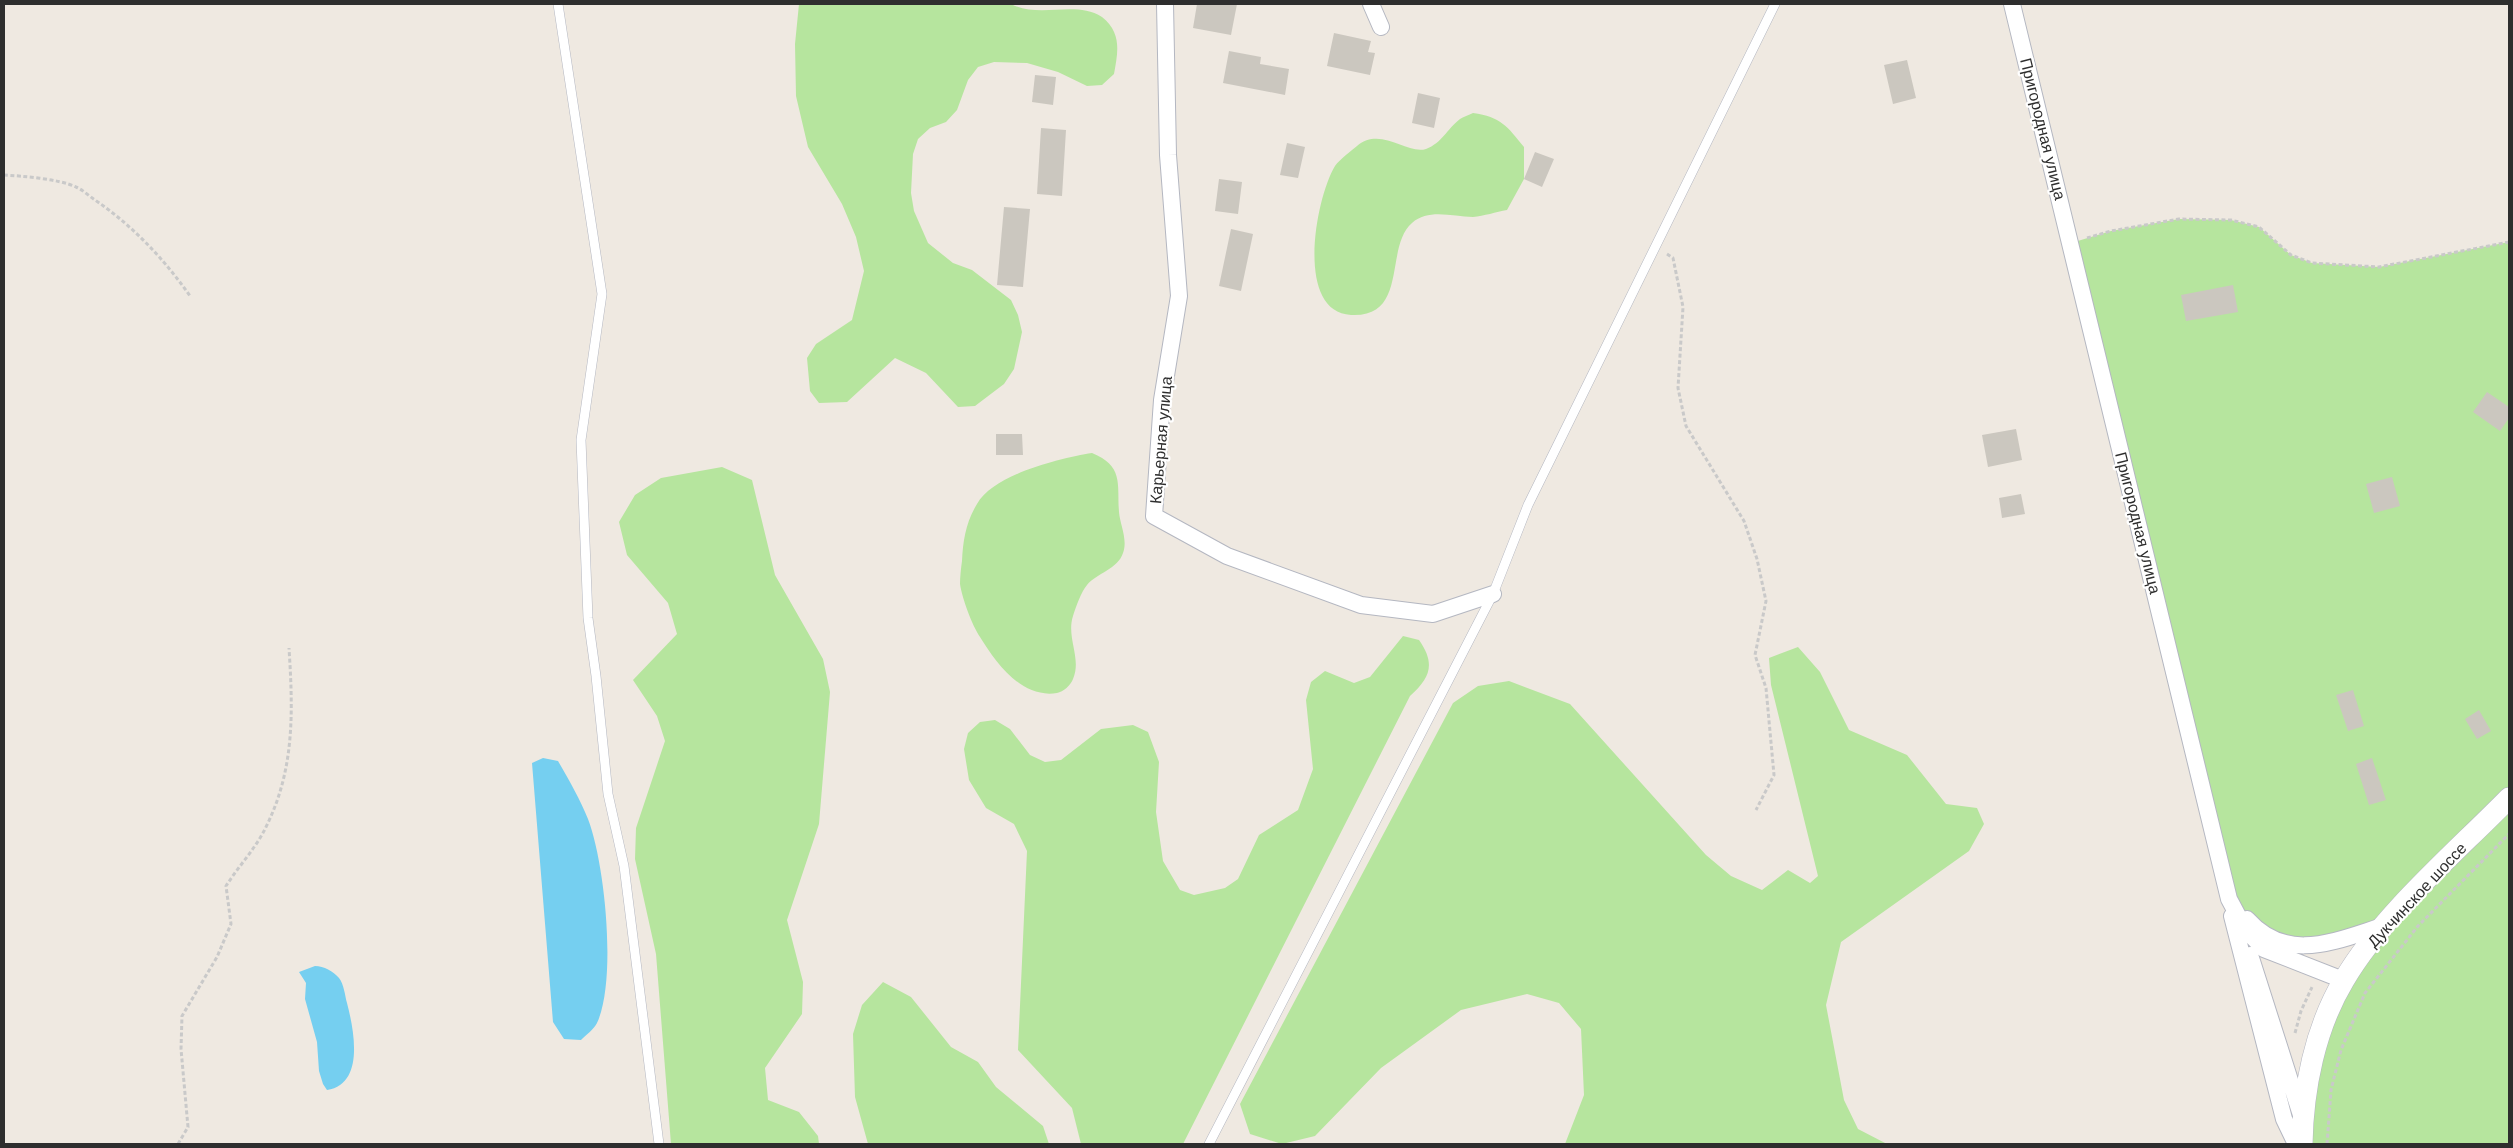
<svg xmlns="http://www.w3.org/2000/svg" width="2513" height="1148" viewBox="0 0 2513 1148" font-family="Arial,sans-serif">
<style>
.green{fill:#b6e59e}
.water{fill:#75cff0}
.building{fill:#cbc7bf}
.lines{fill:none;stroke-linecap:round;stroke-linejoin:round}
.service-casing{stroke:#b4b7c1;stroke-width:10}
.minor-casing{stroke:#b4b7c1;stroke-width:18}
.tertiary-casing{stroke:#b4b7c1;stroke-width:22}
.path{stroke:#c9c9c9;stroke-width:3;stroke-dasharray:4 2.5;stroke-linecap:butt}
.service{stroke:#fff;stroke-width:9}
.minor{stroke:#fff;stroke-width:16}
.tertiary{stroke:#fff;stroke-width:21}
.labels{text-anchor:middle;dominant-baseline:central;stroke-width:4.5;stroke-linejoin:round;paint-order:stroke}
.street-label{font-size:16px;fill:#2e2e2e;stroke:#fff}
</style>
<rect width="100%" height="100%" fill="#efe9e1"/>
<path class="green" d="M799,4H1011C1040,19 1075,0 1102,17C1122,33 1118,52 1114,74L1102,85L1087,86L1058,72L1027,63L994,62L978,67L968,80L957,110L946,122L930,128L918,139L913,154L911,193L914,211L928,243L953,263L972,270L1011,300L1018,315L1022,332L1014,369L1004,384L975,406L958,407L926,373L895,358L847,402L819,403L810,391L807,358L816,344L852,320L864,271L856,237L842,204L808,147L796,96L795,44Z
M1473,113C1501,117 1507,126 1524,147V179L1507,210C1496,212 1484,216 1473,217C1453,217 1429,208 1412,223C1384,247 1409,318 1351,315C1294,312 1316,197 1335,166C1340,159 1351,151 1357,146C1381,126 1407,155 1426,149C1442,143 1447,129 1460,119C1463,117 1469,115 1473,113Z
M2179,219L2231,220L2259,227L2291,255L2312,263L2379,267L2509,242V1144H2302L2315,1054L2382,926L2285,944L2229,899L2071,243L2111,231Z
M1092,453C1124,466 1117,484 1119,512C1120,525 1128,539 1123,553C1118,569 1097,573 1087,585C1081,592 1076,607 1073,616C1066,638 1082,658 1073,679C1071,685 1063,692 1057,693C1022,699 996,663 980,637C972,625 962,598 960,584C960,577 961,568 962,561C963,540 966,522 977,504C994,474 1061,458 1092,453Z
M722,467L752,480L775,575L823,659L830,692L819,824L787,920L803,982L802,1014L765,1068L768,1100L799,1112L818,1136L819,1144H671L656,954L635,859L636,828L665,741L657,716L633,680L677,634L668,603L627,555L619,522L635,495L661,478Z
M1403,636L1419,640C1436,664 1430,678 1410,696L1183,1144H1081L1072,1108L1018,1050L1027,851L1014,824L986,808L969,780L964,749L968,733L980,722L995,720L1010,729L1030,755L1045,762L1061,760L1101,729L1133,725L1148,732L1159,762L1156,812L1163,861L1180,890L1194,895L1225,888L1238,879L1259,835L1298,810L1313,769L1306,700L1311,682L1325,671L1354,683L1370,677Z
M1798,647L1820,672L1849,730L1907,755L1946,804L1977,808L1984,824L1969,851L1841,942L1826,1005L1844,1100L1858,1129L1887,1144H1565L1584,1095L1581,1029L1559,1003L1527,994L1461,1010L1381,1068L1315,1136L1282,1144L1250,1134L1240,1104L1453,703L1478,686L1509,681L1570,704L1706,855L1731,876L1762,890L1788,870L1810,883L1818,876L1771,685L1769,658Z
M883,982L911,997L951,1047L978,1062L996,1087L1043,1126L1049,1144H868L855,1097L853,1034L862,1005Z"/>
<path class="water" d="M543,758L558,761C569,780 580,799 588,819C605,863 617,980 597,1023C594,1029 586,1035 581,1040L564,1039L553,1022L532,763Z
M315,966C324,966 333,971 339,978C344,984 345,996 347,1003C354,1030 365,1084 327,1090L323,1084L319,1071L317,1042L305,999L306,983L299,972Z"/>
<path class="building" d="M1197,4H1237L1231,35L1193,28Z
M1334,33L1371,41L1368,52L1375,53L1370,75L1327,66Z
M1229,51L1261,57L1260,64L1289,69L1285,95L1223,83Z
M1907,60L1916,98L1893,104L1884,65Z
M1035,75L1056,77L1053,105L1032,102Z
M1418,93L1440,98L1434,128L1412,123Z
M1041,128L1066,130L1062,196L1037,194Z
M1287,143L1305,147L1298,178L1280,175Z
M1535,152L1554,159L1542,187L1524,179Z
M1219,179L1242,182L1238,214L1215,211Z
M1004,207L1030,209L1023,287L997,285Z
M1231,229L1253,234L1241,291L1219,286Z
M2233,285L2238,312L2186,321L2181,295Z
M2487,392L2509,407V418L2500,431L2473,412Z
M2016,429L2022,460L1988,467L1982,435Z
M996,434H1022L1023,455H996Z
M2392,477L2400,506L2374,513L2366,484Z
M2021,494L2025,514L2002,518L1999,498Z
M2353,690L2364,726L2348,731L2336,695Z
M2479,710L2491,731L2477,739L2465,719Z
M2372,758L2386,800L2369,805L2356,764Z"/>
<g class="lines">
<g class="service-casing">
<path id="service" d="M558,4L602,294L581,440L588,618L596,676L608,794L624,866L659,1144
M1209,1144L1493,594L1528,505L1775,4"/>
</g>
<g class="minor-casing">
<path id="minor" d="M1165,4L1168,155L1179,296L1162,400L1154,516L1227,556L1361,605L1433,614L1493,594
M1371,4L1381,27
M2012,4L2229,899L2245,929L2264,949L2343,980
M2232,916L2284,1119L2296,1144
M2247,919C2287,964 2335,941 2383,926
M2250,955L2301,1115"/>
</g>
<g class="tertiary-casing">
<path id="tertiary" d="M2302,1144C2303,1089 2315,1028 2344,980C2382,915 2455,853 2509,798"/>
</g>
<path class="path" d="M4,175C22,176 60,179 76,187C83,190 89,196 95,200C133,226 164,259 190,296
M2087,238L2111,231L2179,219L2231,220L2259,227L2291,255L2312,263L2379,267L2509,242
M1667,254L1673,258L1683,307L1678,388L1686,426L1744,521L1757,559L1766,601L1755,655L1766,688L1774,775L1756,810
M2295,1033L2301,1011L2312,987
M178,1144L188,1127L181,1049L182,1016L217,957L231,924L226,886C238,867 255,849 265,829C295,770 293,712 289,648
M2327,1144L2331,1090L2341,1050L2365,993L2418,926L2509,834"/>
<use href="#service" class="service"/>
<use href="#minor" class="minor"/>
<use href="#tertiary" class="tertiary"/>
</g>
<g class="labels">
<g class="street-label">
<text transform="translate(2043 129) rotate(76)">Пригородная улица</text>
<text transform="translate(1161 440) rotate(-85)">Карьерная улица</text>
<text transform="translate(2138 523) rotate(76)">Пригородная улица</text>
<text transform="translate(2417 895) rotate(-47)">Дукчинское шоссе</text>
</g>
</g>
<rect width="2513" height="1148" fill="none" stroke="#2e2e2e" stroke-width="10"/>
</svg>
